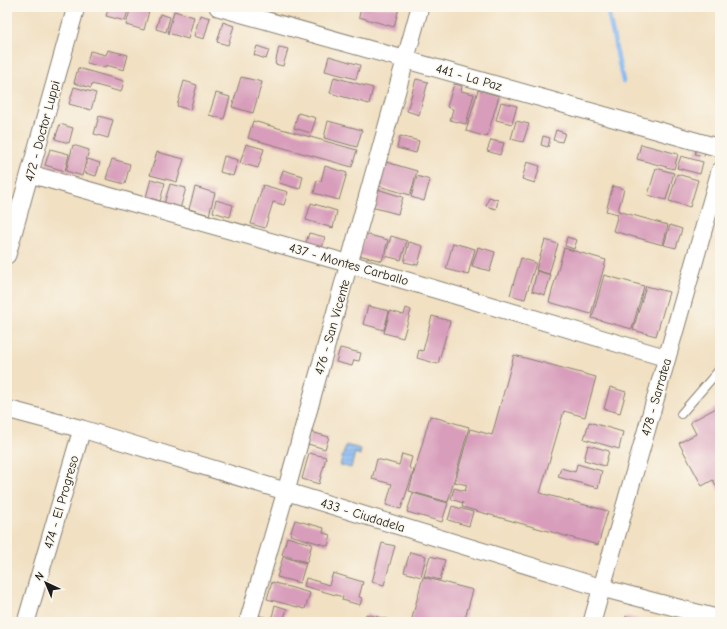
<svg xmlns="http://www.w3.org/2000/svg" width="727" height="629" viewBox="0 0 727 629" font-family="'Comic Neue',sans-serif">
<style>
.water{fill:url(#water-rules);stroke:#506a87}
.lines{fill:none;stroke-linecap:round;stroke-linejoin:round}
.stream{stroke:#85b8f2;stroke-width:4.5}
.building{fill:#d89dbb}
.lane-casing{stroke:#867e6f;stroke-width:10}
.street-casing{stroke:#867e6f;stroke-width:19}
.lane{stroke:#fff;stroke-width:8}
.street{stroke:#fff;stroke-width:17}
.labels{text-anchor:middle;dominant-baseline:central;stroke-width:3;stroke-linejoin:round;paint-order:stroke}
.street-label{font-size:13px;fill:#1c1c1c;stroke:#fbf7ec}
</style>
<defs>
<pattern id="water-rules" width="6" height="5" patternUnits="userSpaceOnUse"><rect width="6" height="5" fill="#85b8f2"/><path d="M0 2.5h6" fill="none" stroke="#729ecf"/></pattern>
</defs>
<rect width="100%" height="100%" fill="#fbf7ec"/>
<filter id="ink" filterUnits="userSpaceOnUse"><feTurbulence type="fractalNoise" baseFrequency=".025" numOctaves="2"/><feDisplacementMap in="SourceGraphic" scale="8" xChannelSelector="R" yChannelSelector="G"/><feConvolveMatrix kernelMatrix="1 2 1 2 8 2 1 2 1" color-interpolation-filters="sRGB"/></filter>
<filter id="wash" filterUnits="userSpaceOnUse"><feTurbulence type="fractalNoise" baseFrequency=".012" numOctaves="4" result="noise"/><feDisplacementMap in="SourceGraphic" scale="16" xChannelSelector="R" yChannelSelector="G"/><feGaussianBlur stdDeviation="0.9" result="paint"/><feColorMatrix in="noise" values="0 0 0 0 0 0 0 0 0 0 0 0 0 0 0 0 0 1.4 0 .05"/><feComposite in="paint" operator="in"/></filter>
<g filter="url(#wash)">
<rect width="100%" height="100%" fill="#f1e0c2"/>
<path class="water" d="M346,445L361,449L360,455L355,453L351,468L340,465Z"/>
<g class="lines">
<path class="stream" d="M607,7L623,81"/>
</g>
<g id="blocks">
<path class="building" d="M109,7H129L125,21L106,16Z
M131,7H150L144,30L126,25Z
M361,7L399,8L394,27L359,17Z
M174,11L194,17L188,39L168,33Z
M160,14L170,17L166,32L156,29Z
M200,15L210,18L204,39L194,36Z
M223,22L234,26L228,45L217,42Z
M257,46L269,50L266,59L254,55Z
M279,47L288,49L283,66L275,64Z
M108,50L128,55L124,70L106,65V68L87,63L90,51L106,55Z
M329,56L360,65L356,79L325,71Z
M78,68L124,81L121,92L92,84L91,88L74,83Z
M241,77L262,82L253,113L232,107Z
M334,77L373,88L369,104L330,93Z
M416,79L428,82L419,115L407,111Z
M184,81L197,85L190,110L177,106Z
M454,84L462,86L461,91L474,94L466,124L450,120L453,109L447,107Z
M74,87L96,93L91,110L69,104Z
M478,90L499,96L487,137L466,131Z
M216,93L230,97L224,119L209,115Z
M501,102L517,106L512,124L496,120Z
M298,113L316,118L311,133L294,128Z
M99,116L113,120L108,138L94,134Z
M253,121L357,150L352,167L248,138Z
M328,121L362,130L357,147L324,138Z
M516,121L529,124L523,142L511,139Z
M60,124L73,128L69,143L55,139Z
M556,130L565,133L562,142L553,140Z
M400,136L419,141L416,153L397,148Z
M543,136L550,138L548,147L541,145Z
M491,140L504,143L500,155L487,151Z
M246,144L264,149L258,168L240,163Z
M641,144L678,154L674,169L637,159Z
M73,145L89,150L82,176L66,171Z
M697,146L706,149L704,156L695,154Z
M50,149L69,154L65,171L45,165Z
M157,152L184,159L177,182L150,175Z
M224,156L238,160L233,176L220,172Z
M681,156L703,162L700,174L677,168Z
M88,159L100,163L96,176L85,173Z
M112,159L130,164L125,184L106,179Z
M386,162L417,171L410,195L379,186Z
M527,162L540,166L535,183L522,179Z
M325,166L347,173L339,200L314,193L317,180L321,181Z
M656,168L674,173L666,200L648,195Z
M283,170L303,176L300,189L279,183Z
M677,174L698,180L690,207L669,201Z
M417,176L430,180L424,201L411,197Z
M151,179L165,183L160,201L146,197Z
M170,184L186,188L180,209L164,204Z
M263,185L288,192L284,205L273,202L265,228L251,224Z
M613,186L624,189L618,211L668,225L663,245L613,231L618,214L606,211Z
M195,187L215,193L209,215L189,209Z
M377,189L403,197L398,214L371,207Z
M489,197L498,200L496,209L486,206Z
M216,200L233,205L230,217L213,212Z
M311,203L337,211L333,228L306,220Z
M670,225L682,229L676,248L664,245Z
M309,233L325,237L321,251L305,246Z
M365,234L388,240L382,261L359,255Z
M391,236L407,241L401,260L385,256Z
M567,237L577,240L574,249L565,246Z
M545,240L558,244L549,274L536,270Z
M409,242L423,246L418,265L404,262Z
M453,243L475,249L468,275L446,269Z
M478,247L495,252L490,271L472,266Z
M564,248L606,260L591,314L549,302Z
M521,258L536,263L525,299L510,295Z
M537,271L551,275L545,295L532,291Z
M604,275L644,286L632,329L592,318Z
M646,286L669,292L656,336L633,330Z
M368,306L389,311L384,330L363,324Z
M406,308L411,310L403,338L384,333L390,311L404,315Z
M432,316L450,321L438,364L417,358L419,350L423,351Z
M340,348L361,353L359,361L354,360L352,366L336,362Z
M514,355L596,377L585,417L564,411L540,493L608,511L598,545L462,507L463,503L451,499L454,488L465,491L467,485L455,482L470,429L492,435Z
M610,387L626,392L620,413L604,409Z
M720,406V493L713,480L702,486L679,443L696,434L690,422Z
M430,416L469,427L448,502L409,491Z
M589,422L623,432L619,449L584,439Z
M311,432L329,437L325,449L308,444Z
M588,445L609,451L605,466L584,460Z
M309,453L326,457L319,484L302,479Z
M402,454L412,457L409,468L414,470L401,509L386,505L392,484L372,479L377,459L399,465Z
M577,464L602,471L598,488L558,477L561,468L575,472Z
M413,493L448,503L442,522L407,512Z
M452,506L473,512L469,526L448,520Z
M295,520L324,528L323,533L331,535L328,546L290,535Z
M287,537L312,544L307,562L282,555Z
M382,543L395,546L384,585L372,582Z
M410,552L426,556L421,577L404,572Z
M430,556L445,560L440,580L424,576Z
M283,557L306,563L300,583L277,577Z
M333,573L363,582L359,597L362,598L360,605L342,600L343,597L304,586L306,578L329,585Z
M423,577L473,590L464,622H411Z
M272,582L310,593L305,609L267,599Z
M275,605L287,609L283,621L272,617Z
M366,614L394,621V622H364Z
M256,615L265,617L264,622H255Z
M626,616L643,621V622H625Z"/>
</g>
</g>
<g filter="url(#ink)">
<use href="#blocks" fill-opacity="0" stroke="#867e6f" stroke-width="1"/>
<g class="lines">
<g class="lane-casing">
<path id="lane" d="M681,414L720,369"/>
</g>
<g class="street-casing">
<path id="street" d="M218,7L720,148
M30,174L350,264L667,358
M7,255L76,7
M7,409L82,429L602,588L720,619
M26,622L82,429
M248,622L286,491L420,7
M592,622L720,171"/>
</g>
<use href="#lane" class="lane"/>
<use href="#street" class="street"/>
</g>
</g>
<g class="labels">
<g class="street-label">
<text transform="translate(469 77) rotate(16)">441 - La Paz</text>
<text transform="translate(42 131) rotate(-75)">472 - Doctor Luppi</text>
<text transform="translate(349 264) rotate(16)">437 - Montes Carballo</text>
<text transform="translate(332 327) rotate(-74)">476 - San Vicente</text>
<text transform="translate(656 397) rotate(-74)">478 - Sarratea</text>
<text transform="translate(61 502) rotate(-74)">474 - El Progreso</text>
<text transform="translate(363 515) rotate(17)">433 - Ciudadela</text>
</g>
</g>
<rect width="727" height="629" fill="none" stroke="#fbf7ec" stroke-width="24"/>
<g transform="translate(46 583) rotate(316)" stroke="#fbf7ec" stroke-width="3" paint-order="stroke">
<path d="M0-3L7 15L0 10L-7 15Z" fill="#1c1c1c"/>
<text y="-6" font-size="11" font-weight="bold" text-anchor="middle" fill="#1c1c1c">N</text>
</g>
</svg>
